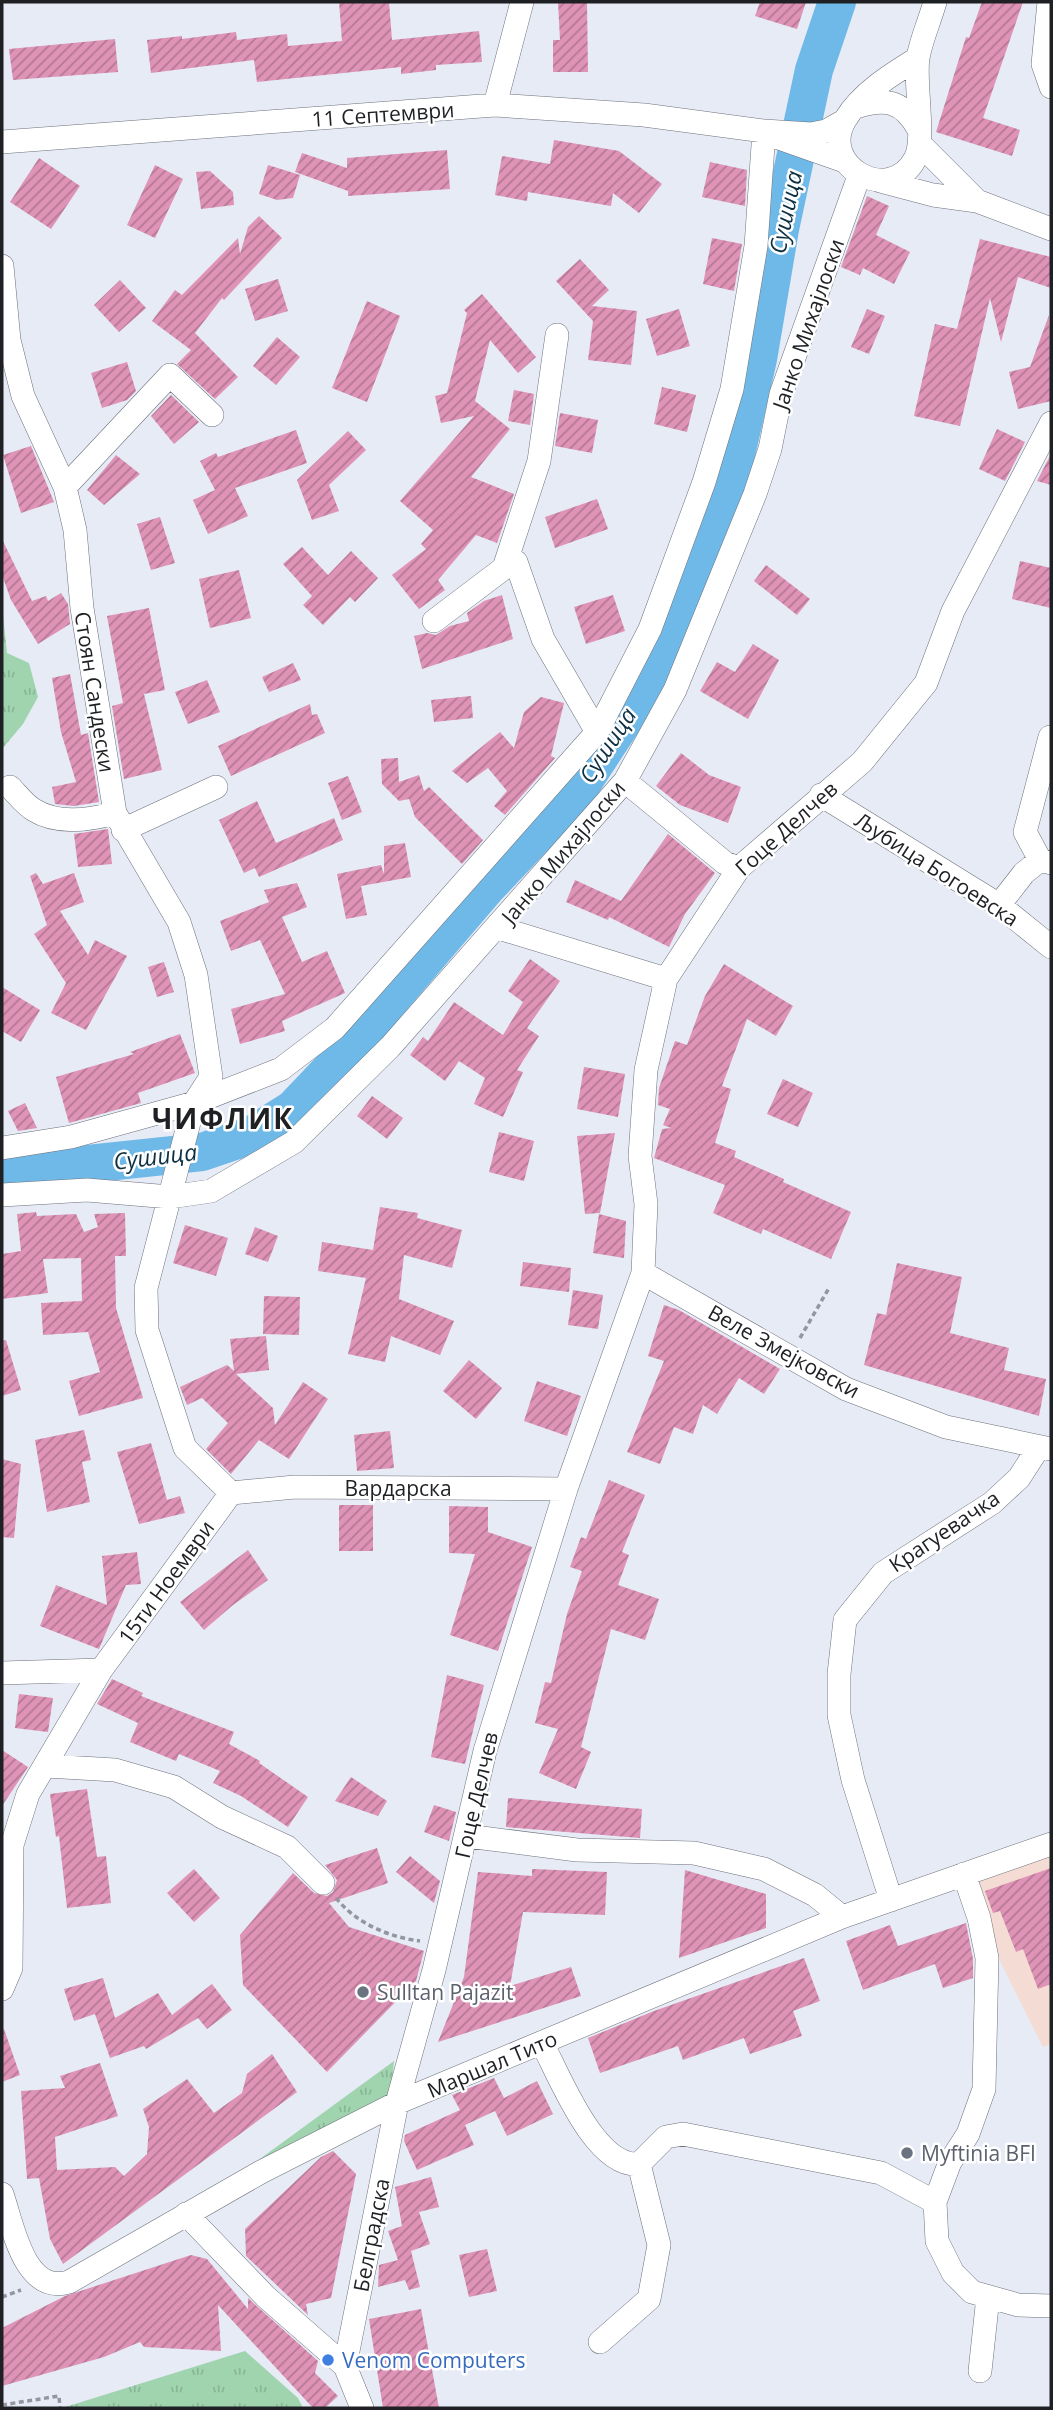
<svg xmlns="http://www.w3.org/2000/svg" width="1053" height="2410" viewBox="0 0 1053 2410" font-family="'Open Sans',sans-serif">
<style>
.commercial{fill:#f4dbd4}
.grass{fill:url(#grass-tufts)}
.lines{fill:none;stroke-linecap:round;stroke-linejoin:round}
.river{stroke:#6eb9e7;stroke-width:38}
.building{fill:url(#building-hatch)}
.minor-casing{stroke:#6d717b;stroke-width:24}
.path{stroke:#93969e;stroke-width:3.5;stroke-dasharray:5 3.5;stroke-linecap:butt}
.minor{stroke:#fff;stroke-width:23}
.worship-dot{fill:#6b7280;stroke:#fff;stroke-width:2.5}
.shop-dot{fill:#3f7fe0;stroke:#fff;stroke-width:2.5}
.labels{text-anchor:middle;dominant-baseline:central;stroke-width:5;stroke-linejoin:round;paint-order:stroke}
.street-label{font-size:21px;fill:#1e2024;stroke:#fff}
.worship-label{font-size:21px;fill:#5b616d;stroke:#fff;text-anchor:start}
.shop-label{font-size:21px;fill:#366cbe;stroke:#fff;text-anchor:start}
.water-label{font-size:23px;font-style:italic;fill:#0e3043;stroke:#fff}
.district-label{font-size:28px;font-weight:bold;letter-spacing:2px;fill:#1e2024;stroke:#fff}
</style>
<defs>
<pattern id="grass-tufts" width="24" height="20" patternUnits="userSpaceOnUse" patternTransform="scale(1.75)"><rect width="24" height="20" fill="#a0d4af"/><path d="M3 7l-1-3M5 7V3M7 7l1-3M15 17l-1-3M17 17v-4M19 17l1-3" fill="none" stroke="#89b696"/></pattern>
<pattern id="building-hatch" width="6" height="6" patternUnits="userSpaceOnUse" patternTransform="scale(1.75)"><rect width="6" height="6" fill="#df93b6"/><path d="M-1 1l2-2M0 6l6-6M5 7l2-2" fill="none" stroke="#b47894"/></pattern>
</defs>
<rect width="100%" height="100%" fill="#e6ebf6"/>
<path class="commercial" d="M1051,1856V2044L1043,2047L992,1945L969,1885Z"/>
<path class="grass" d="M2,605L7,653L29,663L38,697L23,724L2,749Z
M394,2061L390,2099L246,2169Z
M245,2351L298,2398L303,2408H62Z"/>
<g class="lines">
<path class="river" d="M2,1173L202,1152L252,1135L293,1109L333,1067L488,886L576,793L646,686L677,621L729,485L758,359L780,229L814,70L837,2"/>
</g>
<path class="building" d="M339,2H389L392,40L479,31L482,62L436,65V70L401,74V67L257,82L254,60L151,73L147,40L182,36V39L236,32L237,40L287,34L288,46L342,41Z
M558,2H587L588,72H553V40H560Z
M760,2H806L797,29L755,16Z
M982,2H1023L983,118L1020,130L1012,156L936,132L966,37L969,38Z
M115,39L118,72L13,80L9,49Z
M554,140L619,151L662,184L639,213L613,193L611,206L528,192L527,201L495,195L502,156L550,164Z
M447,150L450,189L348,196V191L295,172L302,153L347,168V158Z
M39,158L80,186L51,229L10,202Z
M710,162L747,170L745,206L702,197Z
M155,165L183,179L155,238L127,225Z
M268,165L300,175L293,198L277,200L259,194Z
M210,171L233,192L234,205L201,209L196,172Z
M867,196L889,206L876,235L910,252L894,284L863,268L860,275L841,267Z
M259,216L282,238L224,300L222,298L195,333L238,377L215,399L177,364L191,350L152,321L175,290L182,295L238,238L240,254L248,227Z
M712,238L742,244L734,291L703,284Z
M980,239L1051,257V288L1018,277L1001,342L990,298L960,426L914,416L935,324L957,329Z
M580,259L609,290L592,306L637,311L631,365L588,360L593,321L556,281Z
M278,279L288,311L255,321L245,289Z
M120,280L146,308L119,332L94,305Z
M482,294L536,357L518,373L490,340L475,401L510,429L471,477L514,494L497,543L476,535L438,580L445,590L419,609L392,575L426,549L421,544L433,530L400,501L474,416L441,423L435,396L447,393L467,313L464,310Z
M367,301L400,316L367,402L332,388Z
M679,309L690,346L657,356L646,319Z
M867,309L885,316L869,354L851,347Z
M1049,315L1051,401L1018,409L1009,372L1030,367Z
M277,337L300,357L276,385L253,366Z
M127,362L136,391L127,400L102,408L91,373Z
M662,387L696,395L687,432L654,424Z
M514,390L534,394L530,425L508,421Z
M171,395L199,422L174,444L151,416Z
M560,413L598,420L592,453L555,446Z
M997,429L1025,442L1005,481L979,469Z
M296,430L307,463L235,488L248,516L208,534L193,500L215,490L200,461L216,453L218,457Z
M348,431L366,450L329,485L339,511L312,520L297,480Z
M31,446L54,502L21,513L3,455Z
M1051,454V485L1037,481Z
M116,455L140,474L104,505L87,490Z
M597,499L608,529L555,548L545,517Z
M160,517L175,563L151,570L137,524Z
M2,539L32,601L46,596L48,601L61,593L68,604L70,624L38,644L11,600L2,575Z
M302,547L328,575L351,551L378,578L355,602L350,597L323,625L303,605L312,596L283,564Z
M1020,561L1051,568V608L1012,599Z
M766,565L810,599L797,615L754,581Z
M239,570L251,618L210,628L199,579Z
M502,595L513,639L422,669L414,636L427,633L436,635L450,626L469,621L467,613L484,601Z
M613,595L625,631L586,644L574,607Z
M149,608L165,690L144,694L162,770L124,779L112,706L123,703L107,616Z
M753,644L779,660L748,719L700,691L717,662L735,672Z
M293,663L301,680L269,692L262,677Z
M70,674L81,735L88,733L99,802L74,806L55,804L52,787L76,782L61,732L52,678Z
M207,680L220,712L188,724L175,692Z
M471,696L473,718L434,722L431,700Z
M541,697L564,703L551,756L555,758L505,815L494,806L507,791L488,768L467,783L452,771L500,732L514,748L524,712Z
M310,704L312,715L317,714L325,733L231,776L218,746Z
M681,753L709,775L741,787L728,823L680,805L656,786Z
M398,758L399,782L419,775L424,791L429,787L483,840L462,864L415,817L409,799L399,801L382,784L381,759Z
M348,776L362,812L342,820L328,783Z
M257,801L276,843L334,818L343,840L259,877L255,868L244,873L219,820Z
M108,829L112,864L78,867L74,834Z
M668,834L715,873L685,914L669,947L609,917L608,920L566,902L575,880L621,901Z
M405,843L411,877L361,886L367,915L346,919L337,874L381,865L384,874V846Z
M36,873L43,884L74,873L84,902L60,911L88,955L95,940L127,956L86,1030L51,1013L66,983L34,934L47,925L30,876Z
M297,883L307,907L282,917L302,962L327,951L345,993L282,1021L285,1031L240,1044L231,1009L285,994L260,940L231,951L220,921L269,902L264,890Z
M530,959L560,981L527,1028L539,1036L517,1070L523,1072L503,1117L474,1104L485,1078L459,1061L445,1081L410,1055L423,1037L428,1041L454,1002L503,1035L523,1002L508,991Z
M164,962L174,992L157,997L148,967Z
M724,964L793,1006L776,1036L747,1019L722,1086L731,1089L715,1143L736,1151L734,1157L784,1179L783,1182L851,1212L831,1259L763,1229L761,1234L713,1213L725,1185L654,1158L662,1129L671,1128L663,1125L670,1109L658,1105L659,1088L675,1041L687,1045L705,996Z
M2,987L40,1010L21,1042L2,1031Z
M180,1034L195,1073L138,1093L141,1103L69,1123L56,1077L134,1054L130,1052Z
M584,1067L625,1074L618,1117L577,1109Z
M783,1079L813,1093L798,1127L767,1114Z
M372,1096L403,1118L387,1139L357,1116Z
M25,1103L37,1128L18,1131L8,1111Z
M499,1132L534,1141L524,1181L489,1172Z
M615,1133L600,1213L585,1214L577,1136Z
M380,1207L418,1213L417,1218L462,1230L452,1268L404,1255L399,1299L454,1321L440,1355L391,1336L385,1362L348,1354L366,1278L318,1271L322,1242L373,1250Z
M36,1212L37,1216L76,1214L84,1232L98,1227L94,1214L125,1213L126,1256H115L116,1308L143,1398L79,1416L69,1381L100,1372L88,1332L43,1335L41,1303L82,1301L81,1258L43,1259L48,1293L2,1299V1254L21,1251L17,1214Z
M599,1214L626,1221L624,1258L593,1253Z
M185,1225L228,1238L216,1276L173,1263Z
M255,1227L278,1236L268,1262L245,1254Z
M523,1262L571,1268L569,1292L520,1286Z
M897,1263L962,1277L950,1333L1009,1348L1004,1370L1046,1379L1039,1416L864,1365L877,1313L886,1315Z
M573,1290L603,1295L598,1329L568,1325Z
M264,1296L300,1297L299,1335L263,1334Z
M664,1305L679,1310L780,1369L764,1394L739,1378L717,1414L703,1405L693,1434L674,1427L660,1464L627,1452L664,1361L648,1356Z
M266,1336L269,1370L236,1374L273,1408L275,1425L303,1382L328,1399L289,1459L259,1440L231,1474L206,1449L228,1423L202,1398L187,1405L180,1387L227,1365L234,1371L230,1339Z
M6,1340L21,1390L2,1396V1341Z
M469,1360L502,1388L476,1419L443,1391Z
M537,1381L581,1396L567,1436L524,1421Z
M84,1430L91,1460L82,1462L90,1502L47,1512L35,1440Z
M390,1431L394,1468L357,1471L354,1435Z
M151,1443L167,1500L180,1496L185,1513L139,1524L117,1452Z
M2,1459L21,1464L14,1538L2,1537Z
M609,1480L645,1495L622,1552L629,1555L618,1585L659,1599L645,1640L611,1629L581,1747L591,1752L576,1789L539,1773L558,1729L535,1723L545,1682L551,1683L567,1614L582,1571L570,1567L581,1537L586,1539Z
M339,1505H373V1551H339Z
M449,1506L488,1507V1532L532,1547L498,1651L450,1635L475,1554L449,1553Z
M248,1550L268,1580L233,1605L204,1630L180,1602Z
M137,1552L141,1584L126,1585L99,1649L40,1626L56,1585L107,1605L102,1556Z
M447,1675L484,1685L465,1764L431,1757Z
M112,1679L143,1693L141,1696L234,1732L229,1744L260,1761L259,1763L308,1797L288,1827L241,1796L213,1783L220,1771L179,1754L176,1761L130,1742L138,1723L97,1704Z
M19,1694L53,1698L48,1732L15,1728Z
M2,1750L28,1767L2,1806Z
M351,1777L387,1801L378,1816L335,1801Z
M87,1789L97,1857L106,1856L111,1903L67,1908L59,1836L56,1837L50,1794Z
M508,1798L642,1809L640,1838L506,1827Z
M434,1805L456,1812L449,1841L424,1832Z
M377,1848L388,1883L329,1903L349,1927L424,1951L416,1981L327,2072L243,1985L240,1935L293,1873L314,1893L327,1896L333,1892L337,1880L325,1865Z
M410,1856L440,1881L434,1903L396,1872Z
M1051,1868V1984L1038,1989L1023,1949L1016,1952L1000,1911L993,1913L985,1891Z
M194,1869L220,1898L194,1922L167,1893Z
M532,1869L607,1872L605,1915L523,1912L510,1986L571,1967L581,1996L438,2042L464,1977L478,1872L532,1876Z
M685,1870L766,1894V1928L679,1958Z
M966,1923L973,1959V1978L943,1988L935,1964L863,1990L846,1941L890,1925L898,1946Z
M804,1958L820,2001L793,2011L802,2036L750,2054L744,2038L683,2060L678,2046L600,2073L588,2038L654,2011Z
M103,1978L115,2018L158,1993L172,2015L212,1984L232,2010L207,2029L198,2018L146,2049L144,2046L110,2058L95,2014L74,2021L64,1989Z
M4,2029L20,2075L2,2082V2030Z
M272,2054L297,2092L63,2264L50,2239L39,2178L27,2179L21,2091L65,2088L60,2076L100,2063L118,2116L55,2137L57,2170L115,2167L124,2176L147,2154L149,2127L143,2109L187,2079L214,2113L242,2093L247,2074Z
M494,2078L504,2098L537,2081L553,2114L507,2136L495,2111L465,2125L474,2145L417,2170L404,2141L405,2135L460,2110L452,2095Z
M333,2151L356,2174L331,2298L306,2304L308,2315L246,2256L245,2229L321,2157Z
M431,2177L439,2207L419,2212L430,2244L411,2251L420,2287L409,2290L405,2280L378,2287L379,2265L398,2260L388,2231L402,2226L395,2187Z
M487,2249L497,2291L469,2297L459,2255Z
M191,2255L207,2259L248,2309V2298L318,2361L315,2373L338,2396L325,2408H313L218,2305L221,2351L144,2347L140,2342L104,2357L2,2386V2328L65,2296Z
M421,2309L439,2408H383L369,2319Z"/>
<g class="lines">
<g class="minor-casing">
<path id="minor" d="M1049,2L1043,64L1051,87
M918,58C892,74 861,93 845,120C818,166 890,206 915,159C926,140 914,83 918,58C921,40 930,20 935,2
M495,105L522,2
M856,107C885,98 902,100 918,128
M776,137L844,161
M2,142L495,105L644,115L764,131L811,134L826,131L844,121
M920,144L977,201
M880,181L933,195L977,201L1051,229
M2,266L9,340L23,396L65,487L75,530L82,608L115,813L179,922L196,975L211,1077L194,1103L146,1288L147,1330L185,1448L231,1493
M65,487L170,375L212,415
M504,568L539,461L557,335
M434,621L504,568L516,562L543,639L597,732
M625,781L725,863L739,868
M10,787C17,794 25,805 34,810C58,825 90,820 115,813
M821,795L999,905L1051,947
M123,830L216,787
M1040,860L1025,832L1050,737
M999,905L1024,873L1040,860L1051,863
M499,928L666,979
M2,1148L71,1137L194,1103L281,1069L335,1028L597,732L650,629L704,482L732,389L756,246L764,131
M2,1195L87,1190L170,1197L211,1191L294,1142L390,1047L625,781L675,690L755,494L770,449L781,394L859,176
M643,1273L846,1389L946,1427L1051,1449
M231,1493L295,1487L566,1489
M2,1673L101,1670
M46,1766L115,1770L174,1787L222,1817L287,1847L323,1883
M467,1836L577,1850L694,1853L764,1869L815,1895L842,1917
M964,1874L979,1918L987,1958L984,2089L968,2134L950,2162L935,2202L937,2241L953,2273L972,2292L1018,2305L1051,2306
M891,1900L853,1780L839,1715V1674L845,1620L883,1573L992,1503L1019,1478L1039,1447
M2,1989L11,1968L12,1845L28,1794L101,1670L231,1493
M542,2043C560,2077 595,2168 639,2164L666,2137L683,2134L881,2173L935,2202
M2,2194C13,2226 24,2295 69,2282L261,2172L397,2103L842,1917L1051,1844
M186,2214L266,2297L345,2366L362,2408
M600,2342L649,2299L659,2245L639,2164
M345,2366L397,2103L434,1970L485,1751L566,1489L643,1273L646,1204L640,1156L646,1070L666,979L739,868L862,762L926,683L953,611L1051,423
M980,2371L988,2297"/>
</g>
<path class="path" d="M800,1338L829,1288
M336,1898C357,1924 389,1937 420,1941
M2,2297L21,2290
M2,2405L59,2396L60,2408"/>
<use href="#minor" class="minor"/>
</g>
<g class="worship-dot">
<circle cx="363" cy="1992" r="7"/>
<circle cx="907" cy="2153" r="7"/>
</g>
<circle class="shop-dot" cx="328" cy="2360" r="7"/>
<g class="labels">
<g class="street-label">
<text transform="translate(383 114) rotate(-4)">11 Септември</text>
<text transform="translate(808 324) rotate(-71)">Јанко Михајлоски</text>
<text transform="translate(95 692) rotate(81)">Стоян Сандески</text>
<text transform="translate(786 828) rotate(-42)">Гоце Делчев</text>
<text transform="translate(563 852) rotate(-50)">Јанко Михајлоски</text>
<text transform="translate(937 869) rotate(33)">Љубица Богоевска</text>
<text transform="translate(784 1351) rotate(29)">Веле Змејковски</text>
<text x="398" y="1488">Вардарска</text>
<text transform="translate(944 1531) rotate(-34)">Крагуевачка</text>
<text transform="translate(166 1582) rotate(-54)">15ти Ноември</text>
<text transform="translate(476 1795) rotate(-77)">Гоце Делчев</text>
<text transform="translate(492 2064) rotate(-23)">Маршал Тито</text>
<text transform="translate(371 2235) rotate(-79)">Белградска</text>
</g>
<g class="worship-label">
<text x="377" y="1992">Sulltan Pajazit</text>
<text x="921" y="2153">Myftinia BFI</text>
</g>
<g class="shop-label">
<text x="342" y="2360">Venom Computers</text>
</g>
<g class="water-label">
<text transform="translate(785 212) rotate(-78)">Сушица</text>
<text transform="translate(607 745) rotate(-57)">Сушица</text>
<text transform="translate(155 1156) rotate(-7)">Сушица</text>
</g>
<g class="district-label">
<text x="223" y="1118">ЧИФЛИК</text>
</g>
</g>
<rect width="1053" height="2410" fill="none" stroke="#1e2024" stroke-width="7"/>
</svg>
